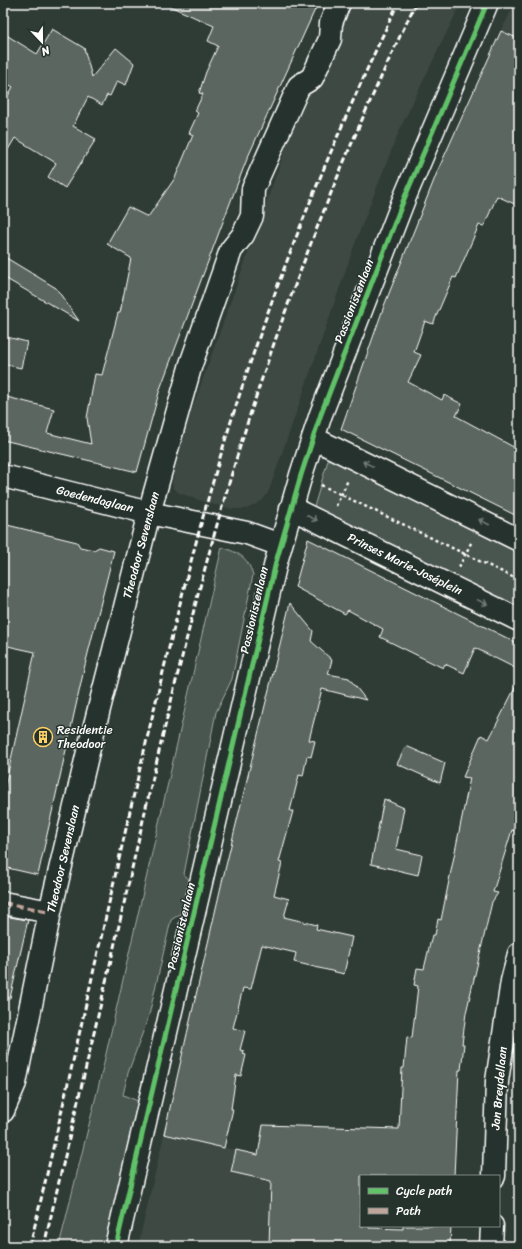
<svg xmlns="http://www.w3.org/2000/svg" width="522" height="1249" viewBox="0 0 522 1249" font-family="Sriracha,sans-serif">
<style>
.built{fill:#3c4842}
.green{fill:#4a544f;stroke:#a4aaa7}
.building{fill:#5b6661;stroke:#fff}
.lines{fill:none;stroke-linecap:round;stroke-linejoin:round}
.minor-casing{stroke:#fff;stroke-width:25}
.path{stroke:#fff;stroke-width:2.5;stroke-dasharray:3 3;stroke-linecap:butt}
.minor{stroke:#26332d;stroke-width:22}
.rail{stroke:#fff;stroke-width:3;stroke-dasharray:6 3;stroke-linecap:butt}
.quiet{stroke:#c0a59a;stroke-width:4;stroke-dasharray:8 4;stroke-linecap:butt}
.cycleway-casing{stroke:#26332d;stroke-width:8}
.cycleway{stroke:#61c268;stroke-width:5}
.oneway{stroke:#727a76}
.labels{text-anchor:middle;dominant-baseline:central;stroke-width:3;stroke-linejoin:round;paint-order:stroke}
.street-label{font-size:12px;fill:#fff;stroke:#26332d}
.poi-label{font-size:12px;fill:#fff;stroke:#26332d;text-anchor:start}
</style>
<rect width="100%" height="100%" fill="#2f3b35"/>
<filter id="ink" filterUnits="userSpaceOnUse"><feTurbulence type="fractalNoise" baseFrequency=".025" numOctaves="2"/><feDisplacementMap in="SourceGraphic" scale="8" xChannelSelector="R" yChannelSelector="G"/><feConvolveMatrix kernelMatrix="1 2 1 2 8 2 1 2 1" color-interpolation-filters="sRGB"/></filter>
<g filter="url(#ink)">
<path class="built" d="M353,3H461L400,129L357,238L269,491L263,500L247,509H232L207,503L179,493L173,488L172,483L182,437L299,111Z
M515,3H519V39L501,31Z
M272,1125L372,1128L371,1176H361V1226H369L368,1246H138L164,1134L271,1158Z"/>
<path class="green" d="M329,457L519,549V612L313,510Z
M222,547C240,554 247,556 253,575L232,679L216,712L184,874L190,881L180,914L171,920L149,1015L128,1073L123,1095L138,1101L104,1246H59L100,1080Z"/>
<path class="building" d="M163,3H318L247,159L235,190L160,389L137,472L3,440V396L54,409L47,433L91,444L87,418L95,374L102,375L118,313H120L131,258L107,244L128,207L148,217L175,178L193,135L189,133L198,113L195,111L203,94L199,93L206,72L218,46L208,41L214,26Z
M52,29L84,48L92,77L116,48L134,63L126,85L117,81L110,96L107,95L102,105L88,97L73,126L96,139L65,188L48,177L56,163L15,138L3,158V104L13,87L3,81V33L37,54Z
M501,31L519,39V206L497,196L484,226L479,225L456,278L453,277L433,324L425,321L414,352L421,355L408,382L442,400L444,395L462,404L456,416L519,450V517L341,429L384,306L438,170Z
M3,256L56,288L79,321L3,277Z
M3,336L27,342L21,368L3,364Z
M3,524L77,542L80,547L94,550L99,547L114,551L85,665L38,875L3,867V795L35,652L3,645Z
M308,539L519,644V670L475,648L464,673L445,664L443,668L380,637L383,629L348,610L345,614L295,587Z
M290,603L313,631L311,641L332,660L328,674L349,678L366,700L322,689L309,740L315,741L311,757L307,756L303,776L299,775L290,811H293L279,862L282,863L274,895L289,899L284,917L317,925L316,929L352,937L344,974L294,962L296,953L262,945L251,989L243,988L233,1028L245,1031L240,1050L244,1051L243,1054L246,1055L241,1076L236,1075L231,1109H233L224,1148L164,1134L222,882Z
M519,680V819L515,831L512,830L493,892L498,893L492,902L466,1013L462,1044H464L461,1070H459L454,1176H361V1226H369V1228L403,1229V1226H451L450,1246H269L271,1181L231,1172L236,1150L258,1155L263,1125L399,1129L402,1068H404L407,1037L412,1038L418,986L414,985L417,968L424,969L432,935H435L438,919L441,920L470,778L463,777L481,735L489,739Z
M406,746L445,763L440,783L397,764Z
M384,799L404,808L396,849L422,855L418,875L371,864Z
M3,916L28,920L10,998L3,997Z"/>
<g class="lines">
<g class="minor-casing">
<path id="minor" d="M313,438L519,540
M3,476L149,513L247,533L280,545
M291,508L519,620
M3,903L50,912
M3,1111L15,1083L50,912L87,756L149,513L191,364L231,250L243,235L252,216L253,189L299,86L312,78L330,39L331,23L339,3
M494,1176L497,1081L512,981L519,954
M116,1246L276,562L301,475L321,414L404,199L487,3
M491,1246L492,1226"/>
</g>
<path class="path" d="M321,485L519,580
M336,506L348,480
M459,567L472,541"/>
<use href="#minor" class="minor"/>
<path class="rail" d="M30,1246C67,1091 101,936 137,781C166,658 195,536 233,415C278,274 334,137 398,3
M44,1246C69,1138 95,1030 120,921C158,754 196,585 248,421C294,278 350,138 416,3"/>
<path class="quiet" d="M3,903L50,912"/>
<g class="cycleway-casing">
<path id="cycleway" d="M116,1246L276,562L301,475L321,414L404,199L487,3"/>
</g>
<use href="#cycleway" class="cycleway"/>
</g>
<defs><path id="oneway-shaft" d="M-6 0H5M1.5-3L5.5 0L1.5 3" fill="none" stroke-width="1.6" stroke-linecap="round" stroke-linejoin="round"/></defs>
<g class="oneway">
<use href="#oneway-shaft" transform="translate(368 464) rotate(-154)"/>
<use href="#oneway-shaft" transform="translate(312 518) rotate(25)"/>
<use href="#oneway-shaft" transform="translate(484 522) rotate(-153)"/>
<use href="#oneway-shaft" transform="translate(482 602) rotate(26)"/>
</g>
</g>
<defs>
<g id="building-ring" transform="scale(1)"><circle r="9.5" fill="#26332d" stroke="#ffd166" stroke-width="1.5"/><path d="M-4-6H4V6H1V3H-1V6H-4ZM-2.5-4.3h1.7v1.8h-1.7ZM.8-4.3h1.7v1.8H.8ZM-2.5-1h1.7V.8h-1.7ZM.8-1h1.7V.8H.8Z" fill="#ffd166"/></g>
</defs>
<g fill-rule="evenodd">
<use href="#building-ring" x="43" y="737"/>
</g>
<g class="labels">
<g class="street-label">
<text transform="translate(354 301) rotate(-69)">Passionistenlaan</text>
<text transform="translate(95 499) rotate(14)">Goedendaglaan</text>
<text transform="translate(141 545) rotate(-75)">Theodoor Sevenslaan</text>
<text transform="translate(405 564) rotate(26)">Prinses Marie-Joséplein</text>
<text transform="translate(254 610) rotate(-77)">Passionistenlaan</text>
<text transform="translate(63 859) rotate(-77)">Theodoor Sevenslaan</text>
<text transform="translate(181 926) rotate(-77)">Passionistenlaan</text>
<text transform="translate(499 1088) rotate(-85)">Jan Breydellaan</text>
</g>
<g class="poi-label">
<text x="57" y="730">Residentie<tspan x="57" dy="14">Theodoor</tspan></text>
</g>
</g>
<rect width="522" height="1249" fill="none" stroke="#26332d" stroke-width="16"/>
<rect x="8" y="8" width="506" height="1233" fill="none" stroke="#fff" stroke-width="1.5" filter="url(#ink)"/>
<rect x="360" y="1175" width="140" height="52" fill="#26332d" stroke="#7d8581"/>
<rect x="368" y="1188" width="20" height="6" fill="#61c268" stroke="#7d8581"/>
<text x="396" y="1195" font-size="12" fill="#ffffff">Cycle path</text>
<rect x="368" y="1208" width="20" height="6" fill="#c0a59a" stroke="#7d8581"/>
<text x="396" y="1215" font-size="12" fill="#ffffff">Path</text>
<g transform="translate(42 42) rotate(158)" stroke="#26332d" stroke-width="3" paint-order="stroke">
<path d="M0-3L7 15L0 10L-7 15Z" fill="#ffffff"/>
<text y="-6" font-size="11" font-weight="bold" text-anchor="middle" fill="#ffffff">N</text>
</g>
</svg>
